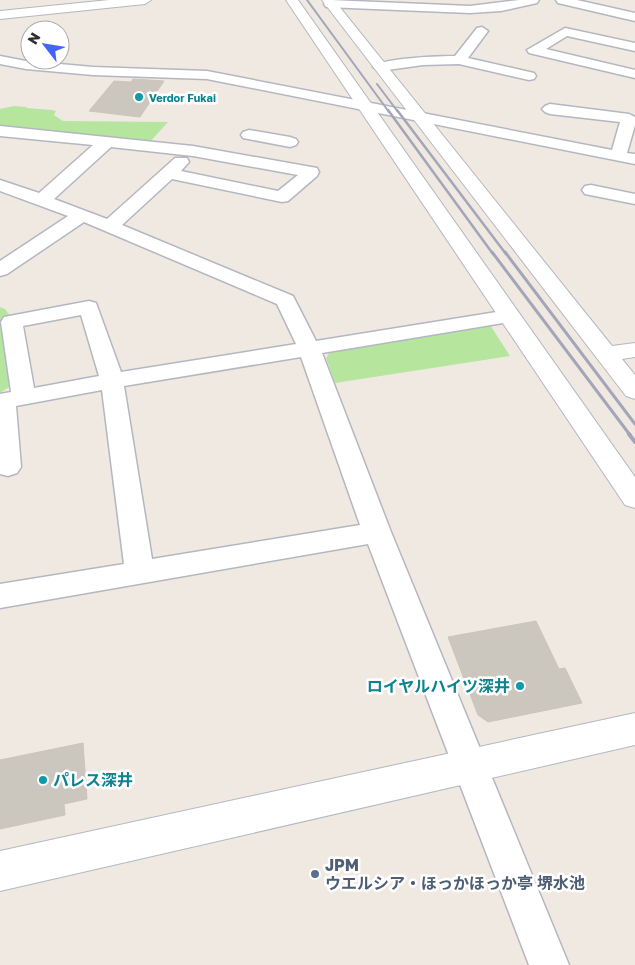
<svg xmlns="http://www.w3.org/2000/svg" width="635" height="965" viewBox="0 0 635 965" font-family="'Golos Text','Noto Sans JP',sans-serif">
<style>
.green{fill:#b6e59e}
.building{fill:#cbc7bf;stroke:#cbc5ba}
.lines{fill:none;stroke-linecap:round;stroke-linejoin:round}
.street-casing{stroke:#b4b7c1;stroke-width:3}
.secondary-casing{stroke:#b4b7c1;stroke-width:2}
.street{fill:#fff;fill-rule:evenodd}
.secondary{fill:#fff;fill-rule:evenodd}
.rail-far3{stroke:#a3a6b8;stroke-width:2}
.rail-far2{stroke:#a3a6b8;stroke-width:2.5}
.rail-far1{stroke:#a3a6b8;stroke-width:3}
.rail{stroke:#a3a6b8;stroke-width:4}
.culture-dot{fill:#0f9aa8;stroke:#fff;stroke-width:2}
.service-dot{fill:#5c6f8a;stroke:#fff;stroke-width:2}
.labels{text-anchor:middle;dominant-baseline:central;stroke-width:5;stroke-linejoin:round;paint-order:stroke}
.far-culture-label{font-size:11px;font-weight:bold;fill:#0d838f;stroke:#fff;text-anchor:start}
.near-culture-label{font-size:16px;font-weight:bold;fill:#0d838f;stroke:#fff;text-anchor:end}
.near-service-label{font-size:16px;font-weight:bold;fill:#4e5e75;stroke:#fff;text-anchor:start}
</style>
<rect width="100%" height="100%" fill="#efe9e1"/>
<path class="green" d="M14,106L27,107L26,108L52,110L56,111L54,115L63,121L168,122L149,143L0,128V109Z
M0,307L5,309L10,316L1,318L9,387L0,393Z
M490,325L510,356L335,383L326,358L330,352Z"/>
<path class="building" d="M133,79L164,81L140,117L89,111L114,81L131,82Z
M536,621L559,669L565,668L582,703L488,722L478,715L448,637Z
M83,743L87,799L64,804L65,815L0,829V760Z"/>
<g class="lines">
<g class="street-casing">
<path id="street" d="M330,0L470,6L519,0H539L537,3L501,11L470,13L326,7L324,4L326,1Z
M556,0H577L635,13V21L558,3Z
M482,27L488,31L468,58L534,73L536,76L534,79L529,80L459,64L423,65L380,71L373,67C380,58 441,56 455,56L477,28Z
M565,28L635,43V51L567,36L546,49L635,70V78L529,53L527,50Z
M0,56L26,61L93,67L207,71L612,150L620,122L550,114L545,112L542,109L545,106L550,104L629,114L635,117V125L627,153L635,154V164L207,79L93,75L26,69L0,64Z
M0,126L193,146L317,168L319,172L317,176L288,201L282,202L172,179L122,225L293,296L316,341L509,310L517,311L520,316L517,321L509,322L322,353L391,532L569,965H529L368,544L0,608V584L124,564L102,390L16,406L21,467L17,473L8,476L0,474V394L11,392L1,322L4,317L89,301L96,303L121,372L296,344L277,304L84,222L7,274L0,276V261L68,216L0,191V180L39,193L93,145L0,136ZM111,147L193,156L298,175L278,191L181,171L189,162L187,158H175L107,219L54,199ZM81,315L99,376L34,388L23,326ZM301,357L360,525L152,559L124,386Z
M249,130L290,137L296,139L298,142L296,145L290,147L243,138L241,135L243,132Z
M591,185L635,194V204L585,194L582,190L585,186Z"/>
</g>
<g class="secondary-casing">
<path id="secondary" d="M109,0H151L145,4L0,19V11Z
M286,0H298L635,477V508L625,505Z
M322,0H334L612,346L635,343V357L622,359L635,375V399L626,396Z
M635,713V745L0,891V851Z"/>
</g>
<use href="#street" class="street"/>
<use href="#secondary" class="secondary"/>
<path class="rail-far3" d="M307,0L389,112
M377,84L398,112"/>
<path class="rail-far2" d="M388,110L493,254
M397,110L506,254"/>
<path class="rail-far1" d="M492,252L630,435
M505,252L635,424"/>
<path class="rail" d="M629,434L635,442"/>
</g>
<g class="culture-dot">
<circle cx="139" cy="97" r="5"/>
<circle cx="520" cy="686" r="5"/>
<circle cx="43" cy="780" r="5"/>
</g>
<circle class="service-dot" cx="315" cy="874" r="5"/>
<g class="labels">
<g class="far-culture-label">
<text x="149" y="97">Verdor Fukai</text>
</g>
<g class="near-culture-label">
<text x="510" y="686">ロイヤルハイツ深井</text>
<text x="53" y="780" text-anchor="start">パレス深井</text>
</g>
<g class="near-service-label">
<text x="325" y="865">JPM<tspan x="325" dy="18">ウエルシア・ほっかほっか亭 堺水池</tspan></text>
</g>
</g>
<g transform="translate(45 45) rotate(301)"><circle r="24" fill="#ffffff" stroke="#ababab"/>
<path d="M0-4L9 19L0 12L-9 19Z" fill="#4264fb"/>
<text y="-8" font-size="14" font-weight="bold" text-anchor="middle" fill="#2e2e2e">N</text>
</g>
</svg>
